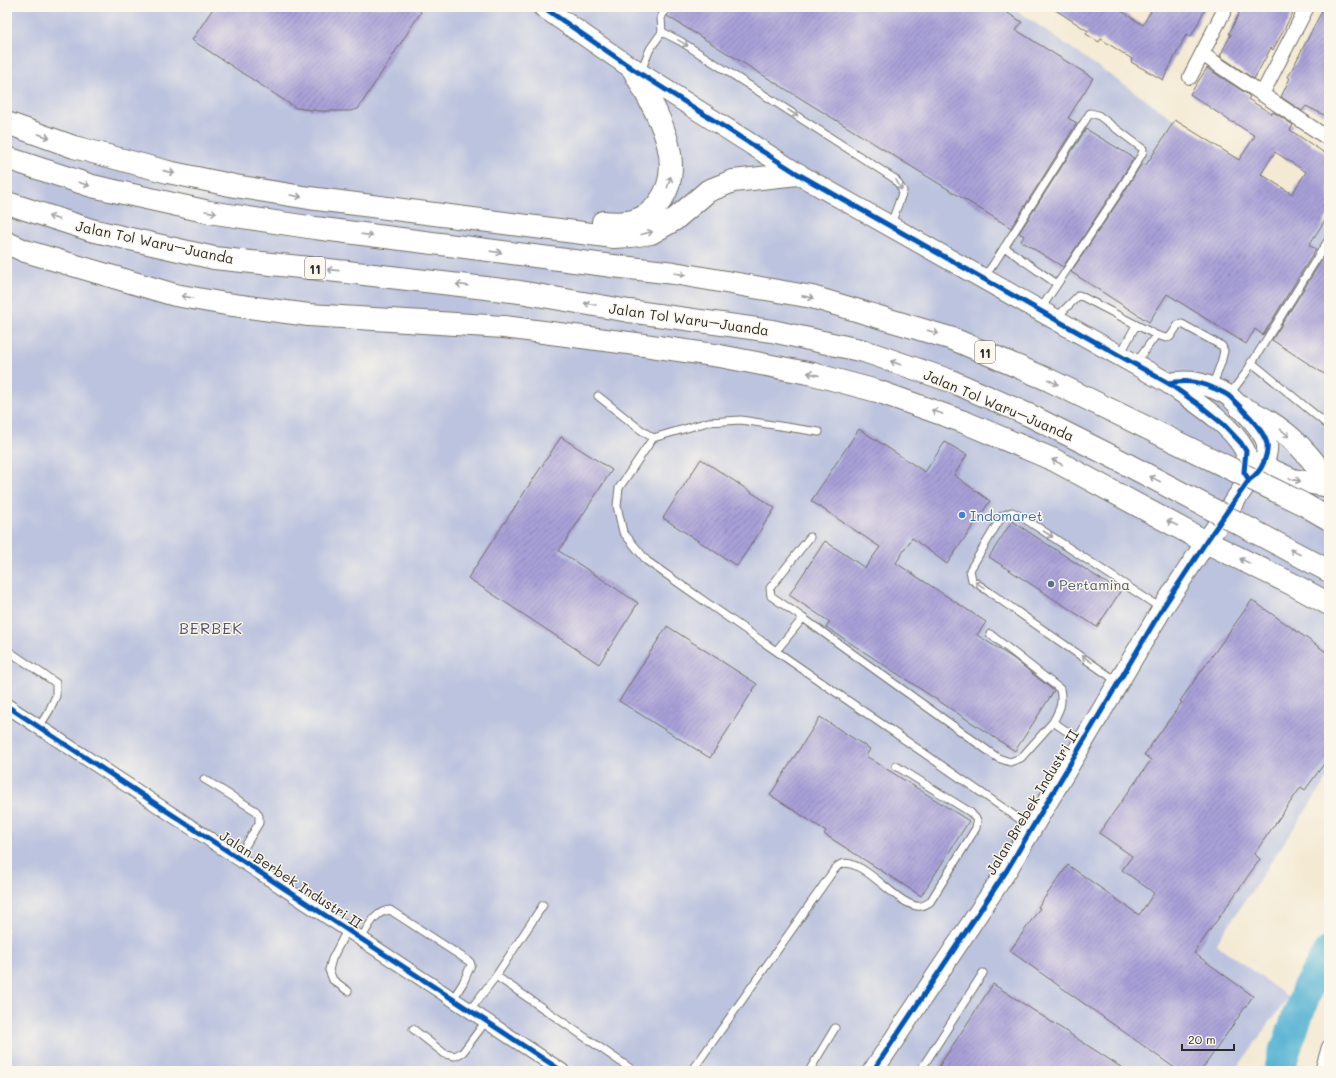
<svg xmlns="http://www.w3.org/2000/svg" width="1336" height="1078" viewBox="0 0 1336 1078" font-family="Mali,sans-serif">
<style>
.industrial{fill:#bcc3de}
.lines{fill:none;stroke-linecap:round;stroke-linejoin:round}
.river{stroke:#55b2d3;stroke-width:31}
.building{fill:url(#building-hatch);fill-rule:evenodd}
.lane-casing{stroke:#716e66;stroke-width:9}
.street-casing{stroke:#716e66;stroke-width:16}
.secondary-casing{stroke:#716e66;stroke-width:22}
.highway-casing{stroke:#716e66;stroke-width:24}
.lane{stroke:#fff;stroke-width:7}
.street{stroke:#fff;stroke-width:14}
.secondary{stroke:#fff;stroke-width:20}
.highway{stroke:#fff;stroke-width:22}
.highway-bridge-casing{stroke:#716e66;stroke-width:24;stroke-linecap:butt}
.highway-bridge{stroke:#fff;stroke-width:22}
.cycleway-casing{stroke:#fbf7ec;stroke-width:8}
.cycleway{stroke:#0057b8;stroke-width:5}
.oneway{stroke:#a0a0a0}
.shop-dot{fill:#3f7fe0;stroke:#fbf7ec;stroke-width:1.5}
.service-dot{fill:#5c6f8a;stroke:#fbf7ec;stroke-width:1.5}
.labels{text-anchor:middle;dominant-baseline:central;stroke-width:3;stroke-linejoin:round;paint-order:stroke}
.shield{fill:#fbf7ec;stroke:#696865;stroke-width:1}
.shield-label{font-size:13px;font-weight:bold;fill:#2b2b2b}
.street-label{font-size:14px;fill:#2b2b2b;stroke:#fbf7ec}
.shop-label{font-size:14px;fill:#366cbe;stroke:#fbf7ec;text-anchor:start}
.service-label{font-size:14px;fill:#4e5e75;stroke:#fbf7ec;text-anchor:start}
.quarter-label{font-size:16px;letter-spacing:1px;fill:#575468;stroke:#fbf7ec}
</style>
<defs>
<pattern id="building-hatch" width="6" height="6" patternUnits="userSpaceOnUse"><rect width="6" height="6" fill="#a8a0d8"/><path d="M-1 1l2-2M0 6l6-6M5 7l2-2" fill="none" stroke="#8983af"/></pattern>
</defs>
<rect width="100%" height="100%" fill="#fbf7ec"/>
<filter id="ink" filterUnits="userSpaceOnUse"><feTurbulence type="fractalNoise" baseFrequency=".025" numOctaves="2"/><feDisplacementMap in="SourceGraphic" scale="8" xChannelSelector="R" yChannelSelector="G"/><feConvolveMatrix kernelMatrix="1 2 1 2 8 2 1 2 1" color-interpolation-filters="sRGB"/></filter>
<filter id="wash" filterUnits="userSpaceOnUse"><feTurbulence type="fractalNoise" baseFrequency=".012" numOctaves="4" result="noise"/><feDisplacementMap in="SourceGraphic" scale="16" xChannelSelector="R" yChannelSelector="G"/><feGaussianBlur stdDeviation="0.9" result="paint"/><feColorMatrix in="noise" values="0 0 0 0 0 0 0 0 0 0 0 0 0 0 0 0 0 1.4 0 .05"/><feComposite in="paint" operator="in"/></filter>
<g filter="url(#wash)">
<rect width="100%" height="100%" fill="#f4ead4"/>
<path class="industrial" d="M7,7H1012L1329,227V776L1216,944L1288,997L1235,1071H7Z"/>
<g class="lines">
<path class="river" d="M1278,1071L1307,989L1329,952"/>
</g>
<g id="blocks">
<path class="building" d="M214,7H413L421,12L358,109L350,111H321L296,108L192,40Z
M671,7H998L1022,22L1016,30L1093,78L1068,118L1077,123L1011,228L667,16Z
M1051,7H1115L1143,25L1153,7H1206L1191,37L1186,35L1163,80L1131,62L1132,59L1101,39L1099,42L1086,34L1088,31Z
M1242,7H1296L1273,50L1271,48L1254,79L1220,56L1231,34H1229Z
M1324,7H1329V107L1324,115L1306,106L1302,111L1281,97L1290,78L1288,77Z
M1207,68L1247,94L1250,97L1248,99L1272,114L1273,112L1293,125L1290,130L1329,156V214L1309,245L1316,249L1263,335L1255,329L1246,344L1167,294L1149,322L1071,272L1122,196L1142,163L1146,165L1175,120L1239,160L1255,136L1233,122V123L1190,94ZM1275,152L1306,172L1292,194L1261,174Z
M1086,129L1134,158L1114,190L1063,267L1021,241L1024,236L1019,233Z
M1325,255L1329,257V377L1272,340Z
M859,429L925,472L945,442L967,455L954,475L990,501L947,564L912,538L896,563L986,622L977,635L1013,658L1054,691L1015,751L826,627L830,622L789,595L825,541L865,568L880,547L811,501Z
M561,437L612,470L559,551L638,603L599,664L468,578Z
M701,459L775,508L737,566L663,518Z
M1012,521L1120,592L1097,627L989,557Z
M1252,600L1329,654V757L1305,790L1301,787L1254,854L1260,859L1194,953L1253,996L1201,1071H1179L1010,951L1040,908L1038,907L1068,865L1139,915L1154,893L1122,870L1132,856L1099,833L1151,760L1144,755L1182,702L1180,701Z
M667,626L757,684L710,758L619,701Z
M820,717L870,749L866,756L969,821L921,896L824,834L826,831L770,795Z
M993,984L1127,1071H936Z"/>
</g>
</g>
<g filter="url(#ink)">
<use href="#blocks" fill-opacity="0" stroke="#716e66" stroke-width="1"/>
<g class="lines">
<g class="lane-casing">
<path id="lane" d="M662,32L661,18L666,7
M640,73L650,49L662,32L680,41L895,179L903,191L891,224
M1004,247L1057,284
M984,277L993,265L1090,113L1098,115L1143,149L1142,154L1118,193L1040,310
M1056,318L1079,295L1156,335L1166,338L1170,337L1178,325L1182,324L1222,346L1224,351L1221,363L1212,387
M1120,355L1136,325
M1251,362L1329,426
M1136,363L1156,335
M1229,395L1245,374L1327,242L1329,243
M598,396L637,427L653,438L619,488L617,506L623,532L647,561L776,651L1031,827
M653,438L708,422L741,420L819,432
M803,618L998,758L1010,762L1021,758L1053,722L1083,742
M990,634L1060,689C1063,704 1060,709 1053,722
M7,650L56,683V696L49,711L39,727
M776,651L803,618L771,596L770,588L810,537
M1118,682L972,580L970,570L1002,516L1012,512L1022,517L1162,609
M204,779L256,811L259,816V823L238,858
M347,930L332,959L329,970L333,980L348,991
M361,939C368,927 375,911 390,910L470,962L471,965L463,983L453,999
M496,976L634,1071
M470,1010L496,976L543,905
M413,1029L445,1054L455,1056L463,1052L486,1021
M692,1071L834,870C836,868 838,865 841,864C863,856 900,910 921,906C924,906 928,903 930,902L976,828L977,820L970,812L896,766
M809,1071L835,1028
M920,1071L983,973"/>
</g>
<g class="street-casing">
<path id="street" d="M1202,54L1329,139
M1190,77L1226,7
M1262,94L1307,7
M7,706L562,1071
M1322,1071L1329,1047"/>
</g>
<g class="secondary-casing">
<path id="secondary" d="M543,7L633,69L798,174L1168,383C1192,400 1231,424 1244,449C1249,457 1242,466 1244,473C1245,475 1247,476 1248,478
M873,1071L1007,870L1162,609L1206,542L1249,480C1255,476 1260,471 1263,464C1266,457 1268,451 1267,444C1264,430 1240,406 1229,396C1225,393 1218,390 1213,388C1197,381 1185,380 1168,383"/>
</g>
<g class="highway-casing">
<path id="highway" d="M7,123L74,147L168,172L235,186L309,198L614,237L631,236L651,233L674,220L708,191L733,181L798,174
M7,158L92,186L209,212L315,228L613,266
M7,203L91,230L214,258L347,272L520,292L629,311
M603,222C626,224 643,223 658,204C691,163 653,107 633,69
M7,243L25,251L175,295L226,304L309,315L504,327L644,345L720,356L813,374L877,391L964,422L1054,460L1206,542L1290,583L1329,604
M1240,407C1281,424 1305,447 1329,483
M1246,462L1262,466L1293,480L1329,486"/>
</g>
<use href="#lane" class="lane"/>
<use href="#street" class="street"/>
<use href="#secondary" class="secondary"/>
<use href="#highway" class="highway"/>
<g class="highway-bridge-casing">
<path id="highway-bridge" d="M613,266L674,273L812,297L953,339L1049,380L1303,504L1329,519
M629,311L772,331L864,351L951,381L1031,416L1113,457L1329,571"/>
</g>
<use href="#highway-bridge" class="highway-bridge"/>
<g class="cycleway-casing">
<path id="cycleway" d="M543,7L633,69L798,174L1168,383L1202,407L1224,425L1241,443L1246,451L1244,472L1249,480
M7,706L562,1071
M873,1071L1007,870L1162,609L1206,542L1249,480C1255,476 1260,471 1263,464C1266,457 1268,451 1267,444C1264,430 1240,406 1229,396C1225,393 1218,390 1213,388C1197,381 1185,380 1168,383"/>
</g>
<use href="#cycleway" class="cycleway"/>
</g>
<defs><path id="oneway-shaft" d="M-6 0H5M1.5-3L5.5 0L1.5 3" fill="none" stroke-width="1.6" stroke-linecap="round" stroke-linejoin="round"/></defs>
<g class="oneway">
<use href="#oneway-shaft" transform="translate(683 43) rotate(31)"/>
<use href="#oneway-shaft" transform="translate(793 113) rotate(33)"/>
<use href="#oneway-shaft" transform="translate(44 136) rotate(19)"/>
<use href="#oneway-shaft" transform="translate(169 172) rotate(13)"/>
<use href="#oneway-shaft" transform="translate(669 182) rotate(-74)"/>
<use href="#oneway-shaft" transform="translate(84 184) rotate(18)"/>
<use href="#oneway-shaft" transform="translate(899 185) rotate(60)"/>
<use href="#oneway-shaft" transform="translate(296 196) rotate(10)"/>
<use href="#oneway-shaft" transform="translate(211 212) rotate(10)"/>
<use href="#oneway-shaft" transform="translate(54 218) rotate(-162)"/>
<use href="#oneway-shaft" transform="translate(647 233) rotate(-14)"/>
<use href="#oneway-shaft" transform="translate(367 235) rotate(7)"/>
<use href="#oneway-shaft" transform="translate(496 252) rotate(7)"/>
<use href="#oneway-shaft" transform="translate(333 270) rotate(-174)"/>
<use href="#oneway-shaft" transform="translate(680 274) rotate(10)"/>
<use href="#oneway-shaft" transform="translate(462 285) rotate(-173)"/>
<use href="#oneway-shaft" transform="translate(187 297) rotate(-170)"/>
<use href="#oneway-shaft" transform="translate(808 297) rotate(11)"/>
<use href="#oneway-shaft" transform="translate(590 304) rotate(-170)"/>
<use href="#oneway-shaft" transform="translate(933 332) rotate(17)"/>
<use href="#oneway-shaft" transform="translate(896 363) rotate(-161)"/>
<use href="#oneway-shaft" transform="translate(813 374) rotate(-167)"/>
<use href="#oneway-shaft" transform="translate(1053 382) rotate(26)"/>
<use href="#oneway-shaft" transform="translate(937 412) rotate(-160)"/>
<use href="#oneway-shaft" transform="translate(1285 433) rotate(39)"/>
<use href="#oneway-shaft" transform="translate(1057 462) rotate(-153)"/>
<use href="#oneway-shaft" transform="translate(1155 479) rotate(-152)"/>
<use href="#oneway-shaft" transform="translate(1295 480) rotate(13)"/>
<use href="#oneway-shaft" transform="translate(1172 523) rotate(-152)"/>
<use href="#oneway-shaft" transform="translate(1048 534) rotate(33)"/>
<use href="#oneway-shaft" transform="translate(1295 552) rotate(-152)"/>
<use href="#oneway-shaft" transform="translate(1245 561) rotate(-154)"/>
<use href="#oneway-shaft" transform="translate(980 585) rotate(-146)"/>
<use href="#oneway-shaft" transform="translate(1087 659) rotate(-145)"/>
</g>
</g>
<circle class="shop-dot" cx="962" cy="515" r="4"/>
<circle class="service-dot" cx="1051" cy="584" r="4"/>
<g class="labels">
<g class="shield">
<rect x="305" y="257" width="20" height="22" rx="3"/>
<rect x="975" y="341" width="20" height="22" rx="3"/>
</g>
<g class="shield-label">
<text x="315" y="268">11</text>
<text x="985" y="352">11</text>
</g>
<g class="street-label">
<text transform="translate(155 242) rotate(12)">Jalan Tol Waru–Juanda</text>
<text transform="translate(689 319) rotate(8)">Jalan Tol Waru–Juanda</text>
<text transform="translate(999 405) rotate(23)">Jalan Tol Waru–Juanda</text>
<text transform="translate(1032 802) rotate(-59)">Jalan Brebek Industri II</text>
<text transform="translate(291 879) rotate(33)">Jalan Berbek Industri II</text>
</g>
<g class="shop-label">
<text x="970" y="515">Indomaret</text>
</g>
<g class="service-label">
<text x="1059" y="584">Pertamina</text>
</g>
<g class="quarter-label">
<text x="211" y="627">BERBEK</text>
</g>
</g>
<rect width="1336" height="1078" fill="none" stroke="#fbf7ec" stroke-width="24"/>
<path d="M1182 1044v6h52v-6" fill="none" stroke="#2b2b2b" stroke-width="2"/>
<text x="1188" y="1044" font-size="12" fill="#2b2b2b" stroke="#fbf7ec" stroke-width="3" paint-order="stroke">20 m</text>
</svg>
